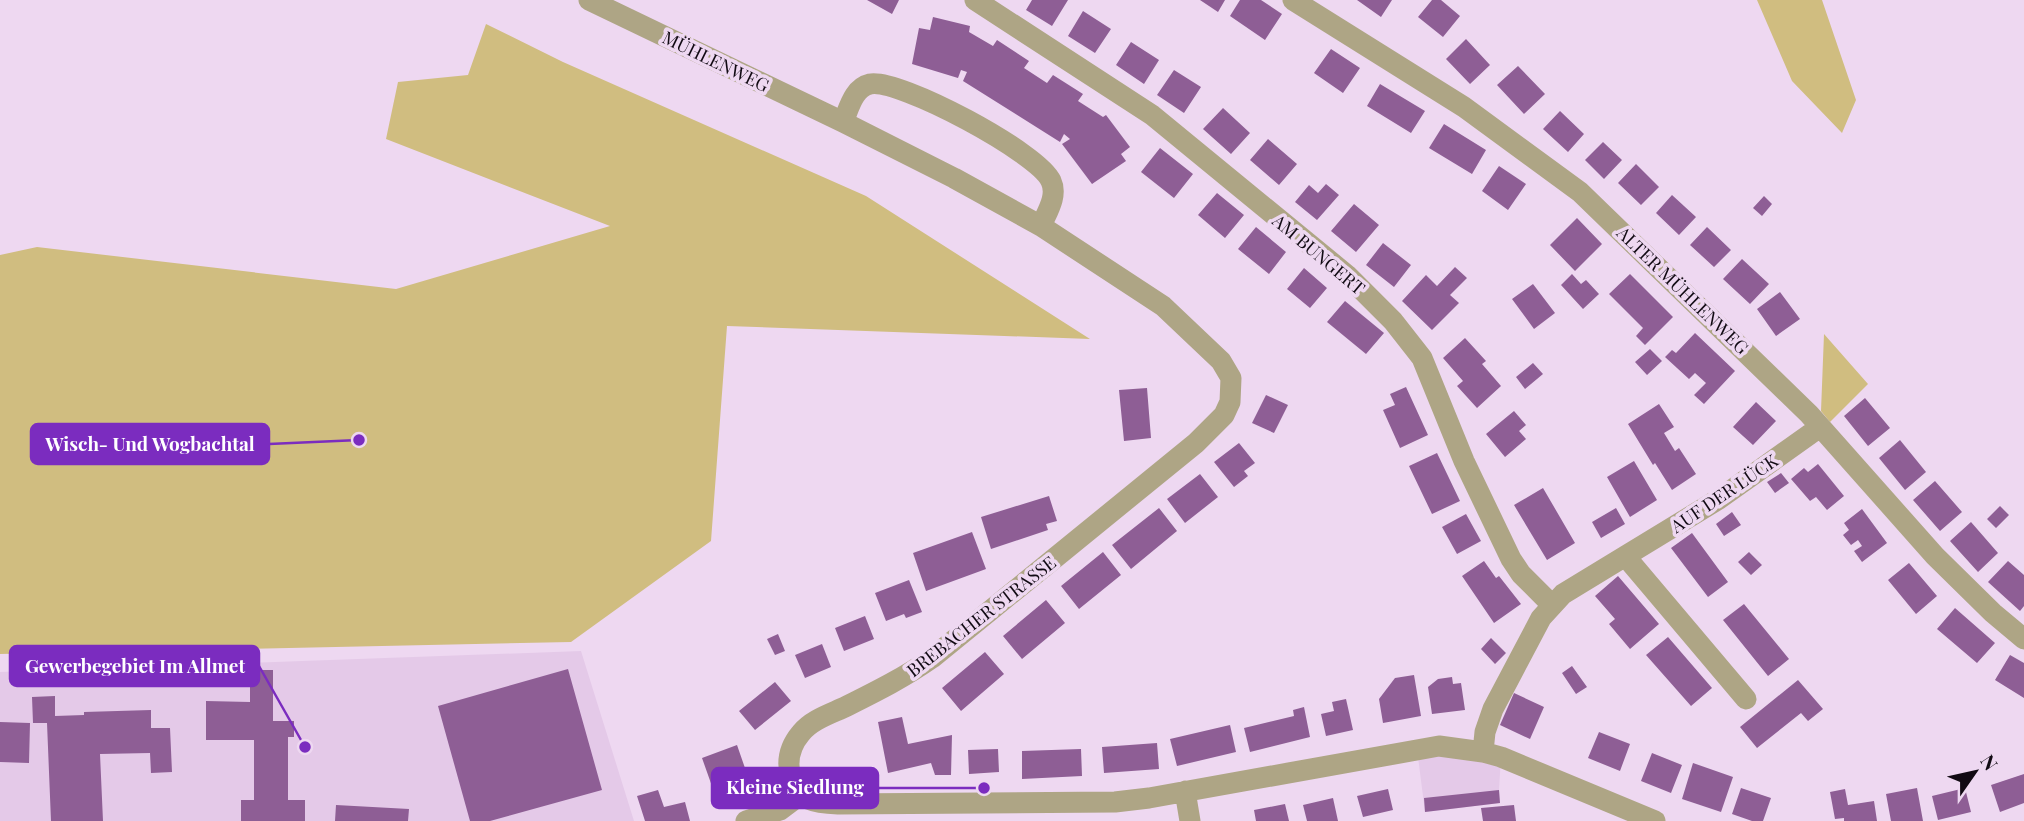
<svg xmlns="http://www.w3.org/2000/svg" width="2024" height="821" viewBox="0 0 2024 821" font-family="'Playfair Display',serif">
<style>
.built{fill:#e4c9e8}
.green{fill:#d0bd80}
.building{fill:#8e5e95}
.lines{fill:none;stroke-linecap:round;stroke-linejoin:round}
.minor{stroke:#aea585;stroke-width:21}
.labels{text-anchor:middle;dominant-baseline:central;stroke-width:7;stroke-linejoin:round;paint-order:stroke}
.street-label{font-size:18px;fill:#110a13;stroke:#eed8f1}
.leader{fill:none;stroke:#7b2cbf;stroke-width:2.5}
.callout-dot{fill:#7b2cbf;stroke:#eed8f1;stroke-width:2.5}
.callout{fill:#7b2cbf;stroke:#7b2cbf;stroke-width:2.5}
.callout-label{font-size:19px;text-anchor:middle;font-weight:bold;fill:#fff}
</style>
<rect width="100%" height="100%" fill="#eed8f1"/>
<path class="built" d="M581,651L634,821H0V672Z
M1417,749L1501,757L1499,790L1500,803L1425,812Z"/>
<path class="green" d="M1757,0H1822L1856,100L1842,133L1792,81Z
M486,24L563,62L866,196L1090,339L727,326L711,541L571,642L0,654V255L37,247L396,289L610,226L386,139L398,82L468,75Z
M1824,334L1868,384L1830,422L1821,411Z"/>
<path class="building" d="M867,0H899L892,14Z
M1032,0H1068L1052,26L1026,10Z
M1200,0H1225L1218,12Z
M1240,0H1261L1282,14L1265,40L1230,16Z
M1357,0H1392L1381,17Z
M1432,0H1441L1460,16L1443,37L1418,17Z
M1083,11L1111,29L1095,53L1068,36Z
M933,17L970,26L969,32L993,46L997,40L1029,61L1024,68L1047,83L1053,75L1083,94L1078,101L1103,117L1106,115L1130,147L1121,154L1126,161L1092,184L1062,144L1070,139L1064,134L1060,142L963,81L967,72L961,70L958,78L912,64L919,28L930,30Z
M1466,39L1490,65L1470,84L1446,59Z
M1131,42L1159,60L1144,84L1116,65Z
M1331,49L1360,68L1343,93L1314,73Z
M1518,66L1545,94L1524,114L1497,85Z
M1174,70L1201,87L1184,113L1157,95Z
M1380,84L1425,111L1411,133L1367,106Z
M1223,108L1250,133L1231,154L1203,129Z
M1560,111L1584,134L1568,152L1543,129Z
M1444,124L1486,150L1472,174L1429,148Z
M1268,139L1297,164L1279,185L1250,160Z
M1603,142L1622,160L1604,179L1585,160Z
M1160,148L1193,174L1174,198L1141,172Z
M1636,164L1659,187L1641,205L1618,183Z
M1499,166L1526,184L1508,210L1482,191Z
M1326,184L1339,195L1317,220L1295,202L1309,185L1318,193Z
M1217,193L1244,215L1225,238L1198,215Z
M1672,195L1696,217L1679,235L1656,213Z
M1764,196L1772,204L1762,216L1753,208Z
M1354,204L1379,225L1356,252L1331,231Z
M1577,218L1602,244L1575,271L1550,245Z
M1256,227L1286,252L1269,274L1238,249Z
M1707,227L1731,250L1714,267L1690,245Z
M1383,243L1411,265L1394,287L1366,265Z
M1742,259L1769,284L1750,304L1723,279Z
M1455,267L1467,278L1450,295L1459,303L1432,330L1402,301L1426,275L1437,286Z
M1304,268L1327,288L1310,308L1287,289Z
M1572,274L1581,284L1586,280L1599,294L1583,309L1561,285Z
M1630,274L1673,317L1645,345L1636,336L1643,328L1609,294Z
M1533,284L1555,313L1534,329L1512,299Z
M1780,292L1800,319L1776,336L1757,309Z
M1345,301L1384,333L1366,354L1327,322Z
M1695,333L1735,371L1704,404L1694,395L1706,383L1695,373L1689,379L1665,357L1672,350L1676,353Z
M1465,338L1486,361L1482,364L1501,386L1477,408L1457,386L1463,381L1443,358Z
M1650,349L1662,361L1647,375L1635,362Z
M1533,363L1543,374L1525,389L1516,377Z
M1406,387L1428,435L1400,448L1383,410L1395,405L1390,394Z
M1147,388L1151,438L1124,441L1119,390Z
M1266,395L1288,405L1274,433L1252,423Z
M1865,398L1890,428L1868,446L1844,416Z
M1756,402L1776,421L1753,445L1733,427Z
M1659,404L1674,427L1664,433L1675,451L1679,448L1696,474L1672,490L1655,463L1653,465L1628,424Z
M1514,411L1526,425L1519,431L1526,439L1505,457L1486,434Z
M1900,440L1926,472L1905,490L1879,458Z
M1239,443L1255,463L1244,471L1248,476L1234,487L1214,462Z
M1437,453L1460,501L1432,514L1409,466Z
M1634,461L1657,500L1630,517L1607,477Z
M1818,464L1844,496L1827,510L1816,497L1810,501L1791,479L1804,468L1808,472Z
M1781,473L1789,483L1775,493L1767,482Z
M1200,474L1218,497L1185,523L1167,499Z
M1935,481L1962,512L1940,531L1913,500Z
M1543,488L1575,543L1547,560L1514,505Z
M1049,496L1057,521L1046,524L1048,530L991,549L981,517Z
M2000,506L2009,515L1996,528L1987,519Z
M1159,508L1177,531L1131,569L1112,545Z
M1616,508L1625,524L1601,538L1592,522Z
M1862,509L1887,543L1862,562L1854,551L1862,546L1858,540L1851,545L1843,535L1849,530L1844,523Z
M1732,512L1741,525L1724,536L1716,524Z
M1466,514L1481,541L1457,554L1442,527Z
M1971,522L1998,553L1978,572L1950,541Z
M972,532L986,569L926,591L913,553Z
M1692,533L1728,582L1708,597L1671,548Z
M1103,552L1121,575L1079,609L1061,586Z
M1749,552L1762,565L1751,575L1738,562Z
M1484,561L1496,578L1499,576L1521,604L1494,623L1462,576Z
M2008,561L2024,575V606L2020,611L1988,582Z
M1909,563L1937,596L1916,614L1888,580Z
M1618,576L1659,624L1630,649L1609,624L1615,619L1595,596Z
M909,580L922,612L906,618L904,614L886,621L875,593Z
M1046,600L1065,623L1022,659L1003,636Z
M1744,604L1789,659L1768,676L1723,620Z
M1955,608L1995,643L1977,663L1937,629Z
M865,616L874,639L844,651L835,628Z
M778,634L785,651L775,655L767,639Z
M1668,637L1712,688L1691,706L1646,655Z
M1491,638L1506,653L1495,664L1481,649Z
M822,644L831,667L805,678L795,655Z
M985,652L1004,674L961,711L942,688Z
M2010,655L2024,663V698L1995,680Z
M1572,666L1587,687L1576,694L1562,673Z
M568,669L602,790L490,821H470L438,706Z
M250,670H273V721H294V737H288V800H305V821H241V800H254V740H206V701L250,702Z
M1414,675L1421,716L1383,723L1379,699L1395,678Z
M1452,677L1453,684L1461,683L1465,710L1432,714L1428,687L1438,679Z
M1798,680L1823,709L1808,721L1801,713L1757,748L1740,727Z
M775,682L791,701L755,730L739,711Z
M1514,693L1544,707L1530,739L1500,725Z
M55,696V716L84,715V712L151,710V728H170L172,772L151,773L150,753L100,754L103,821H51L47,723H33L32,697Z
M1346,699L1353,730L1326,736L1321,714L1334,711L1332,702Z
M1304,707L1310,737L1250,752L1244,728L1294,716L1293,710Z
M902,717L908,744L952,735L951,775H935L931,763L888,773L878,722Z
M0,722L30,723L29,763L0,762Z
M1230,725L1236,752L1177,766L1170,739Z
M1599,732L1630,744L1620,771L1588,758Z
M1157,743L1159,769L1104,773L1102,747Z
M737,745L754,794L730,802L724,785L713,789L702,758Z
M998,749L999,772L969,774L968,750Z
M1081,749L1082,776L1022,779V751Z
M1652,753L1682,765L1671,793L1641,781Z
M1693,763L1733,777L1721,812L1682,799Z
M2024,774V803L2000,812L1991,785Z
M1741,788L1771,798L1763,821H1752L1732,814Z
M1917,788L1923,821H1891L1886,794Z
M1965,788L1971,812L1938,820L1932,796Z
M1388,789L1393,810L1363,817L1357,796Z
M1845,789L1848,805L1874,801L1877,821H1844V818L1835,819L1830,792Z
M658,790L664,807L685,802L690,821H645L637,796Z
M1499,790L1500,803L1425,812L1424,798Z
M1333,798L1338,821H1307L1303,805Z
M1285,804L1289,821H1256L1254,810Z
M336,805L409,809L408,821H335Z
M1514,805L1516,821H1483L1481,808Z"/>
<g class="lines">
<path class="minor" d="M589,0L843,122L954,178L1041,226L1163,306L1221,361L1231,378L1230,402L1224,415L1196,443L932,658C905,677 877,691 847,706C833,713 812,719 801,733C790,746 786,761 791,778C798,801 816,803 838,804L1115,802L1149,798L1439,746L1483,752L1501,757L1655,821
M975,0L1152,115L1347,275L1393,321L1422,358L1464,461L1511,559L1521,574L1552,605
M1293,0L1464,107L1580,192L1809,414L1935,556L1993,613L2024,639
M843,122C849,109 853,88 870,84C899,78 1039,153 1051,181C1058,196 1047,212 1041,226
M1626,557L1746,699
M1483,752L1485,732L1493,709L1541,618L1563,594L1719,499L1820,427
M1185,791L1190,821
M746,821L780,810L800,795"/>
</g>
<g class="labels">
<g class="street-label">
<text transform="translate(716 61) rotate(26)">MÜHLENWEG</text>
<text transform="translate(1319 254) rotate(40)">AM BUNGERT</text>
<text transform="translate(1683 290) rotate(44)">ALTER MÜHLENWEG</text>
<text transform="translate(1724 493) rotate(-34)">AUF DER LÜCK</text>
<text transform="translate(981 616) rotate(-38)">BREBACHER STRASSE</text>
</g>
</g>
<path class="leader" d="M359 440L269 444M305 747L259 666M984 788L878 788"/>
<g class="callout-dot">
<circle cx="359" cy="440" r="7"/>
<circle cx="305" cy="747" r="7"/>
<circle cx="984" cy="788" r="7"/>
</g>
<g class="callout">
<rect x="31" y="424" width="238" height="40" rx="7"/>
<rect x="10" y="646" width="249" height="40" rx="7"/>
<rect x="712" y="768" width="166" height="40" rx="7"/>
</g>
<g class="callout-label">
<text x="150" y="451">Wisch- Und Wogbachtal</text>
<text x="135" y="673">Gewerbegebiet Im Allmet</text>
<text x="795" y="794">Kleine Siedlung</text>
</g>
<g transform="translate(1975 772) rotate(56)" stroke="#eed8f1" stroke-width="5" paint-order="stroke">
<path d="M0-5L12 26L0 18L-12 26Z" fill="#110a13"/>
<text y="-10" font-size="19" font-weight="bold" text-anchor="middle" fill="#110a13">N</text>
</g>
</svg>
